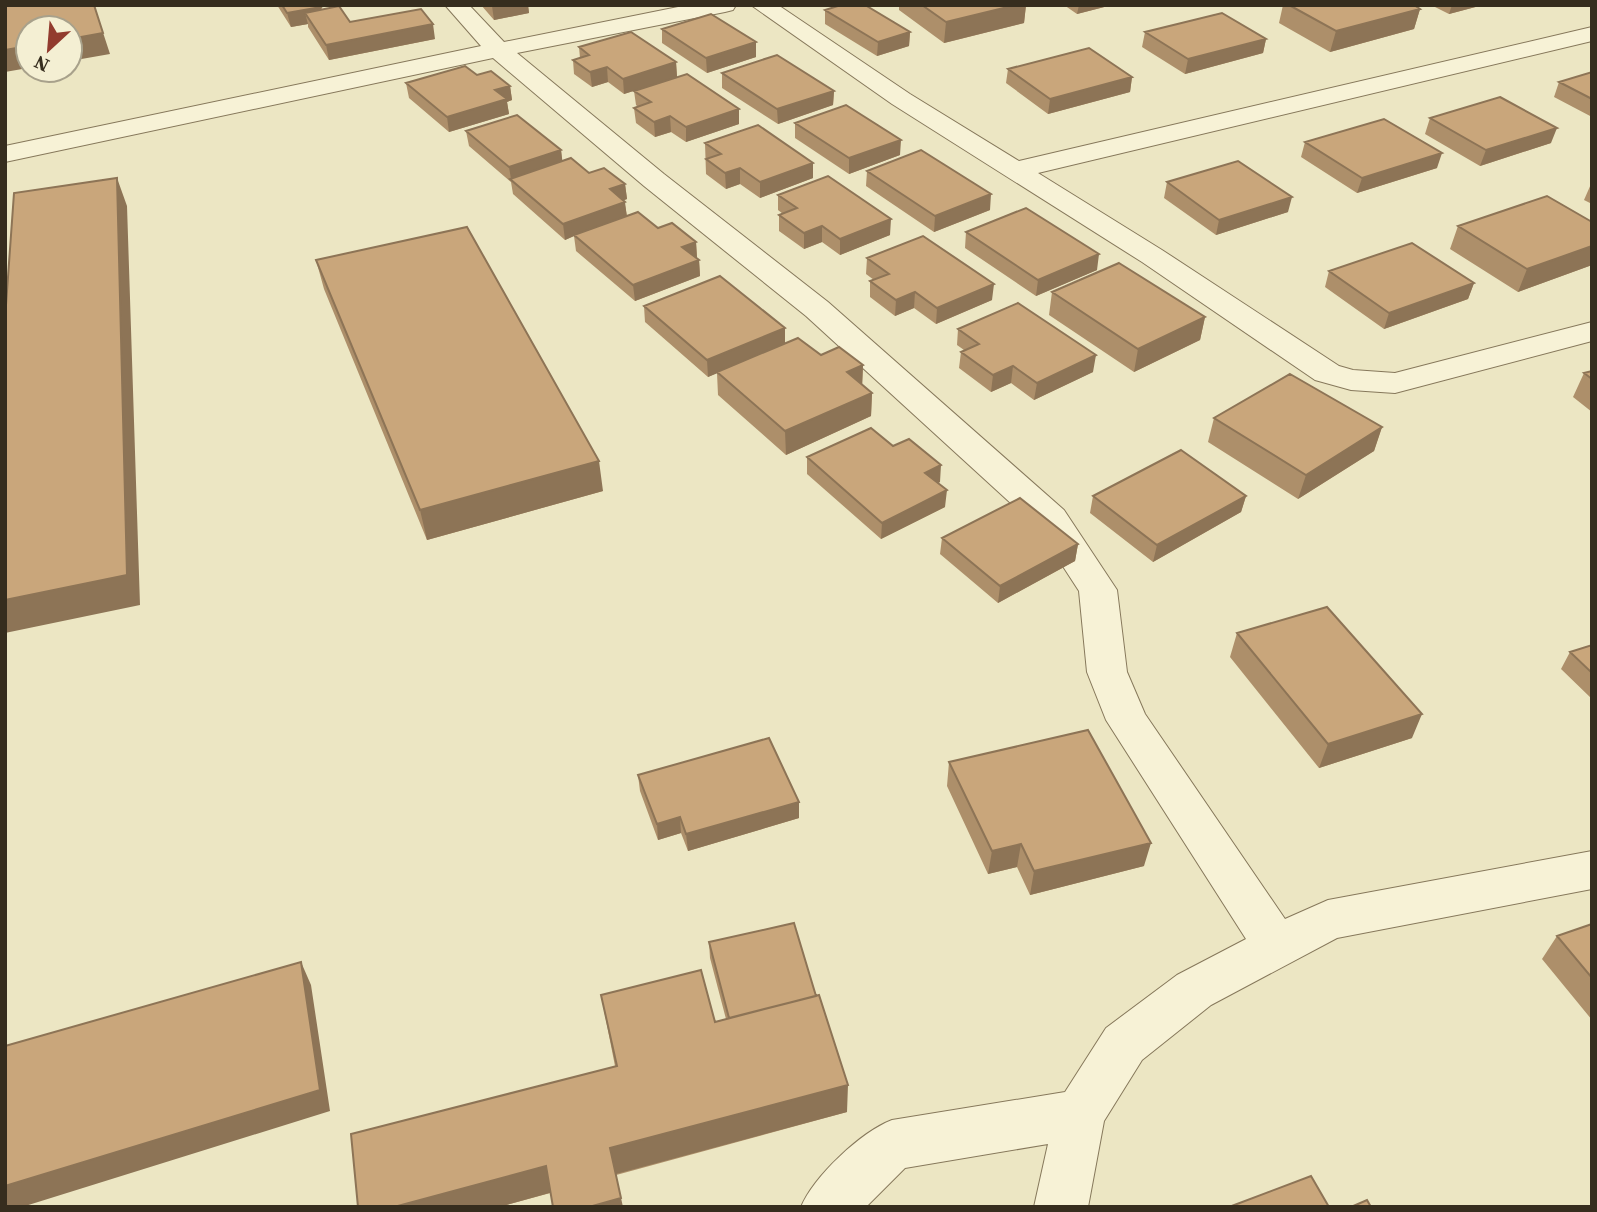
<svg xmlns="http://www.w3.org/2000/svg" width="1597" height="1212" viewBox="0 0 1597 1212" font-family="'Source Serif 4',serif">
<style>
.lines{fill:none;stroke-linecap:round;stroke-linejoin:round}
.minor-casing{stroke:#86785b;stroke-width:2}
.minor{fill:#f7f2d6;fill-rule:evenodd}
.wall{fill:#ad8f6a}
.shaded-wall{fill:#8d7456}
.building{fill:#c9a67b;stroke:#8d7456;stroke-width:2}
</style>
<rect width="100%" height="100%" fill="#ece6c3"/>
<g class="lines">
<g class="minor-casing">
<path id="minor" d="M445,5H469L504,42L688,5H736L733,10L725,12L517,53L664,174L828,302L1064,510L1117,590L1127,672L1145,714L1285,919L1328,900L1592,851V889L1337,938L1211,1005L1142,1060L1104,1121L1088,1207H1034L1048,1144L905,1168L866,1207H801C814,1176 861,1132 892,1120L1065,1092L1106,1028L1177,975L1246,939L1106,720L1087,672L1079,591L1038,528L806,316L644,186L493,58L5,162V146L481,46Z
M751,5H778L910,94L1019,161L1592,27V41L1038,173L1162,250L1339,366L1353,370L1395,373L1592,322V341L1395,393L1351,390L1315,380L1142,262L892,104Z"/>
</g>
<use href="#minor" class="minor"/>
</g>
<path class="wall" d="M277,5H320L322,9L350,22L435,39L329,60L308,27V24L291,27Z
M481,5H528L529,13L494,20Z
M899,5H1026L1024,23L944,43L899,10Z
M1064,5H1112L1077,14Z
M1283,5H1414L1420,9L1414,29L1330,52L1279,23Z
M1431,5H1483L1449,14Z
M825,10L910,32L909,46L877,56L825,24Z
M662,29L756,57L707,73L662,43Z
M1145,32L1266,39L1263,53L1185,74L1142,47Z
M579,47L676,62L677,77L624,94L608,82L592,87L574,74L573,60L580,58Z
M1008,69L1132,77L1130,92L1048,114L1006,83Z
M1592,72V117L1554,97L1559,82Z
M722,73L834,91L833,105L778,124L722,88Z
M477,75L510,86L512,100L507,102L509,114L449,132L409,98L406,83Z
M634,91L739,124L686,142L671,132L655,137L636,123L634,108L638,107L636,105Z
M1430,118L1551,143L1480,166L1425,134Z
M795,123L900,155L849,174L795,138Z
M466,131L561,150L562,161L589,173L625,184L627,199L624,200L627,216L696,242L697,258H696L699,260L700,276L635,301L576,251L574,236L565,240L513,194L511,182L469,146Z
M1305,142L1437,168L1357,193L1301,157Z
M705,143L813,178L760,198L740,184L726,189L706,174Z
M867,171L990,210L934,232L866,186Z
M1167,182L1288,212L1216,235L1164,198Z
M1591,184H1592V204L1584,200Z
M778,195L890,235L840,255L822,242L804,249L779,231V215L783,214L778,210Z
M1592,222V265L1518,292L1450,249L1458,226Z
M966,232L1097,270L1036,296L965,248Z
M867,258L992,300L936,324L914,308L895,316L870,297V281L874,280L866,274Z
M316,260L603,491L427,540L324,289Z
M1329,271L1474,283L1468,299L1384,329L1325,287Z
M1052,292L1205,317L1200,340L1134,372L1049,315Z
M644,306L785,343L821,355L863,365L862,385L872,393L871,416L786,455L718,395L717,373L708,377L645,322Z
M958,329L1093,372L1034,400L1011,383L991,392L959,368L961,352L964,350L957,345Z
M1592,371V412L1573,397L1584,373Z
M1214,418L1382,427L1374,451L1298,499L1208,442Z
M893,446L940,482L937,483L945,507L881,539L807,474V457Z
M1093,496H1246L1241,512L1153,562L1090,513Z
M942,538L1078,544L1075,561L998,603L940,554Z
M1237,633L1412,738L1319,768L1230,657Z
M1592,645V699L1561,669L1570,652Z
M949,762L1144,866L1030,895L1017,867L988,874L947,786Z
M638,775L799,818L688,851L681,833L658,840L640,791Z
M1592,924V1020L1542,959L1557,936Z
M709,942L847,1112L499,1207H358L615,1066L601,995L715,1022L726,1019L710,958Z"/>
<path class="shaded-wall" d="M94,5L110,54L70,61V39Z
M528,5L529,13L494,20L492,6Z
M1016,5H1026L1024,23L944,43L946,22Z
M1079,5H1112L1077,14Z
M1452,5H1483L1449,14Z
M321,7L324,21L305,13L308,24L291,27L287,13Z
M1420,9L1414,29L1330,52L1336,31Z
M433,24L435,39L329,60L326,45Z
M910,32L909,46L877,56L878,42Z
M1266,39L1263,53L1185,74L1188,59Z
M756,42V57L707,73L706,58Z
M28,46V68L5,72V50Z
M676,62L677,77L624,94L623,79Z
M607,67L608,82L592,87L590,72Z
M1132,77L1130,92L1048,114L1050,99Z
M510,86L512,100L507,102L509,114L449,132L447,117L495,90Z
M834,91L833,105L778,124L777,109Z
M739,109V124L686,142V127Z
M670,116L671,132L655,137L654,122Z
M1557,128L1551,143L1480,166L1486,150Z
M901,140L900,155L849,174V158Z
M561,150L563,166L511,179L509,167Z
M1442,153L1437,168L1357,193L1362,178Z
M813,163V178L760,198V182Z
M740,168V184L726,189L725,173Z
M117,178L127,206L140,605L5,633V600Z
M625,184L627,199L611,205L610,189Z
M991,194L990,210L934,232L935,216Z
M1292,197L1288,212L1216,235L1219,220Z
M625,202L627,218L574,235V236L565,240L563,224Z
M891,219L890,235L840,255V239Z
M822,226V242L804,249V233Z
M696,242L697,258L683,263L682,247Z
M1592,246V265L1518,292L1527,269Z
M1099,254L1097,270L1036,296L1038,280Z
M699,260L700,276L635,301L633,285Z
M1474,283L1468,299L1384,329L1389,313Z
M994,284L992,300L936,324L937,308Z
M915,292L914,308L895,316L896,300Z
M1205,317L1200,340L1134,372L1138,349Z
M785,328V345L708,377L707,360Z
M1096,355L1093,372L1034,400L1037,383Z
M863,365L862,389L847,372Z
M1013,366L1011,383L991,392L993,375Z
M872,393L871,416L786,455L785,431Z
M1382,427L1374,451L1298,499L1306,475Z
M599,461L603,491L427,540L420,510Z
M941,465L940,482L924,490L925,473Z
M947,490L945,507L881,539L882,523Z
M1246,496L1241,512L1153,562L1157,545Z
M1078,544L1075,561L998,603L1000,586Z
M1422,714L1412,738L1319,768L1328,744Z
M799,802V818L688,851L686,834Z
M680,817L681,833L658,840L657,824Z
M1151,843L1144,866L1030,895L1034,871Z
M1021,844L1017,867L988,874L992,851Z
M301,962L311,985L330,1111L22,1207H5V1186Z
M848,1085L847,1112L616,1174L610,1148Z
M546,1166L553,1192L499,1207H394Z
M621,1198L623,1207H589Z"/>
<path class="building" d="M5,5H94L103,33L70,39V28H28V46L5,50Z
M282,5H320L321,7L287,13Z
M841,5H865L910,32L878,42L825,10Z
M922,5H1016L946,22Z
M1289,5H1414L1420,9L1336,31Z
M339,6L350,22L421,9L433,24L326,45L305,13Z
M1222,13L1266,39L1188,59L1145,32Z
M711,14L756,42L706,58L662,29Z
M631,32L676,62L623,79L607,67L590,72L573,60L589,55L579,47Z
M1089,48L1132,77L1050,99L1008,69Z
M777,55L834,91L777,109L722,73Z
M465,66L477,75L491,71L510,86L495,90L507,99L447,117L406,83Z
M1592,72V99L1559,82Z
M687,74L739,109L686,127L670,116L654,122L634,108L651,102L634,91Z
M1500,97L1557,128L1486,150L1430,118Z
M846,105L901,140L849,158L795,123Z
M517,115L561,150L509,167L466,131Z
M1384,119L1442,153L1362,178L1305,142Z
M758,125L813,163L760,182L740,168L725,173L706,159L721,154L705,143Z
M921,150L991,194L935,216L867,171Z
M571,158L589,173L604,168L625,184L610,189L625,202L563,224L510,179Z
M1238,161L1292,197L1219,220L1167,182Z
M828,176L891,219L840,239L822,226L804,233L779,215L797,208L778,195Z
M117,178L127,575L5,600V319L14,193Z
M1547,196L1592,222V246L1527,269L1458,226Z
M1026,208L1099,254L1038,280L966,232Z
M638,212L658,228L672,223L696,242L682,247L699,260L633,285L574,235Z
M467,227L599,461L420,510L316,260Z
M923,236L994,284L937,308L915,292L896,300L870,281L889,274L867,258Z
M1412,243L1474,283L1389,313L1329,271Z
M1119,263L1205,317L1138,349L1052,292Z
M720,276L785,328L707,360L644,306Z
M1018,303L1096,355L1037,383L1013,366L993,375L961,352L979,344L958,329Z
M798,338L821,355L839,347L863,365L847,372L872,393L785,431L717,372Z
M1592,371V379L1584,373Z
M1290,374L1382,427L1306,475L1214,418Z
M871,428L893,446L909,439L941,465L925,473L947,490L882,523L807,457Z
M1181,450L1246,496L1157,545L1093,496Z
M1020,498L1078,544L1000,586L942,538Z
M1327,607L1422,714L1328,744L1237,633Z
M1592,645V673L1570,652Z
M1088,730L1151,843L1034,871L1021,844L992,851L949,762Z
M769,738L799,802L686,834L680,817L657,824L638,775Z
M794,923L816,996L729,1018L709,942Z
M1592,924V978L1557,936Z
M301,962L320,1090L5,1186V1046Z
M701,970L715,1022L819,995L848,1085L610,1148L621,1198L589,1207H553L546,1166L394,1207H358L351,1134L617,1066L601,995Z
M1311,1176L1329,1207H1229Z
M1367,1200L1371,1207H1351Z"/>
<rect width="1597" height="1212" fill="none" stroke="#362d1e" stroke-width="14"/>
<g transform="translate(49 49) rotate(206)"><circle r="33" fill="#f4efd3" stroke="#a8a18b" stroke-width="2"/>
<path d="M0-5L12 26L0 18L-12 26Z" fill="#923b2e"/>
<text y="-10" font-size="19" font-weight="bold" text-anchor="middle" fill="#362d1e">N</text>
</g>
</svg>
